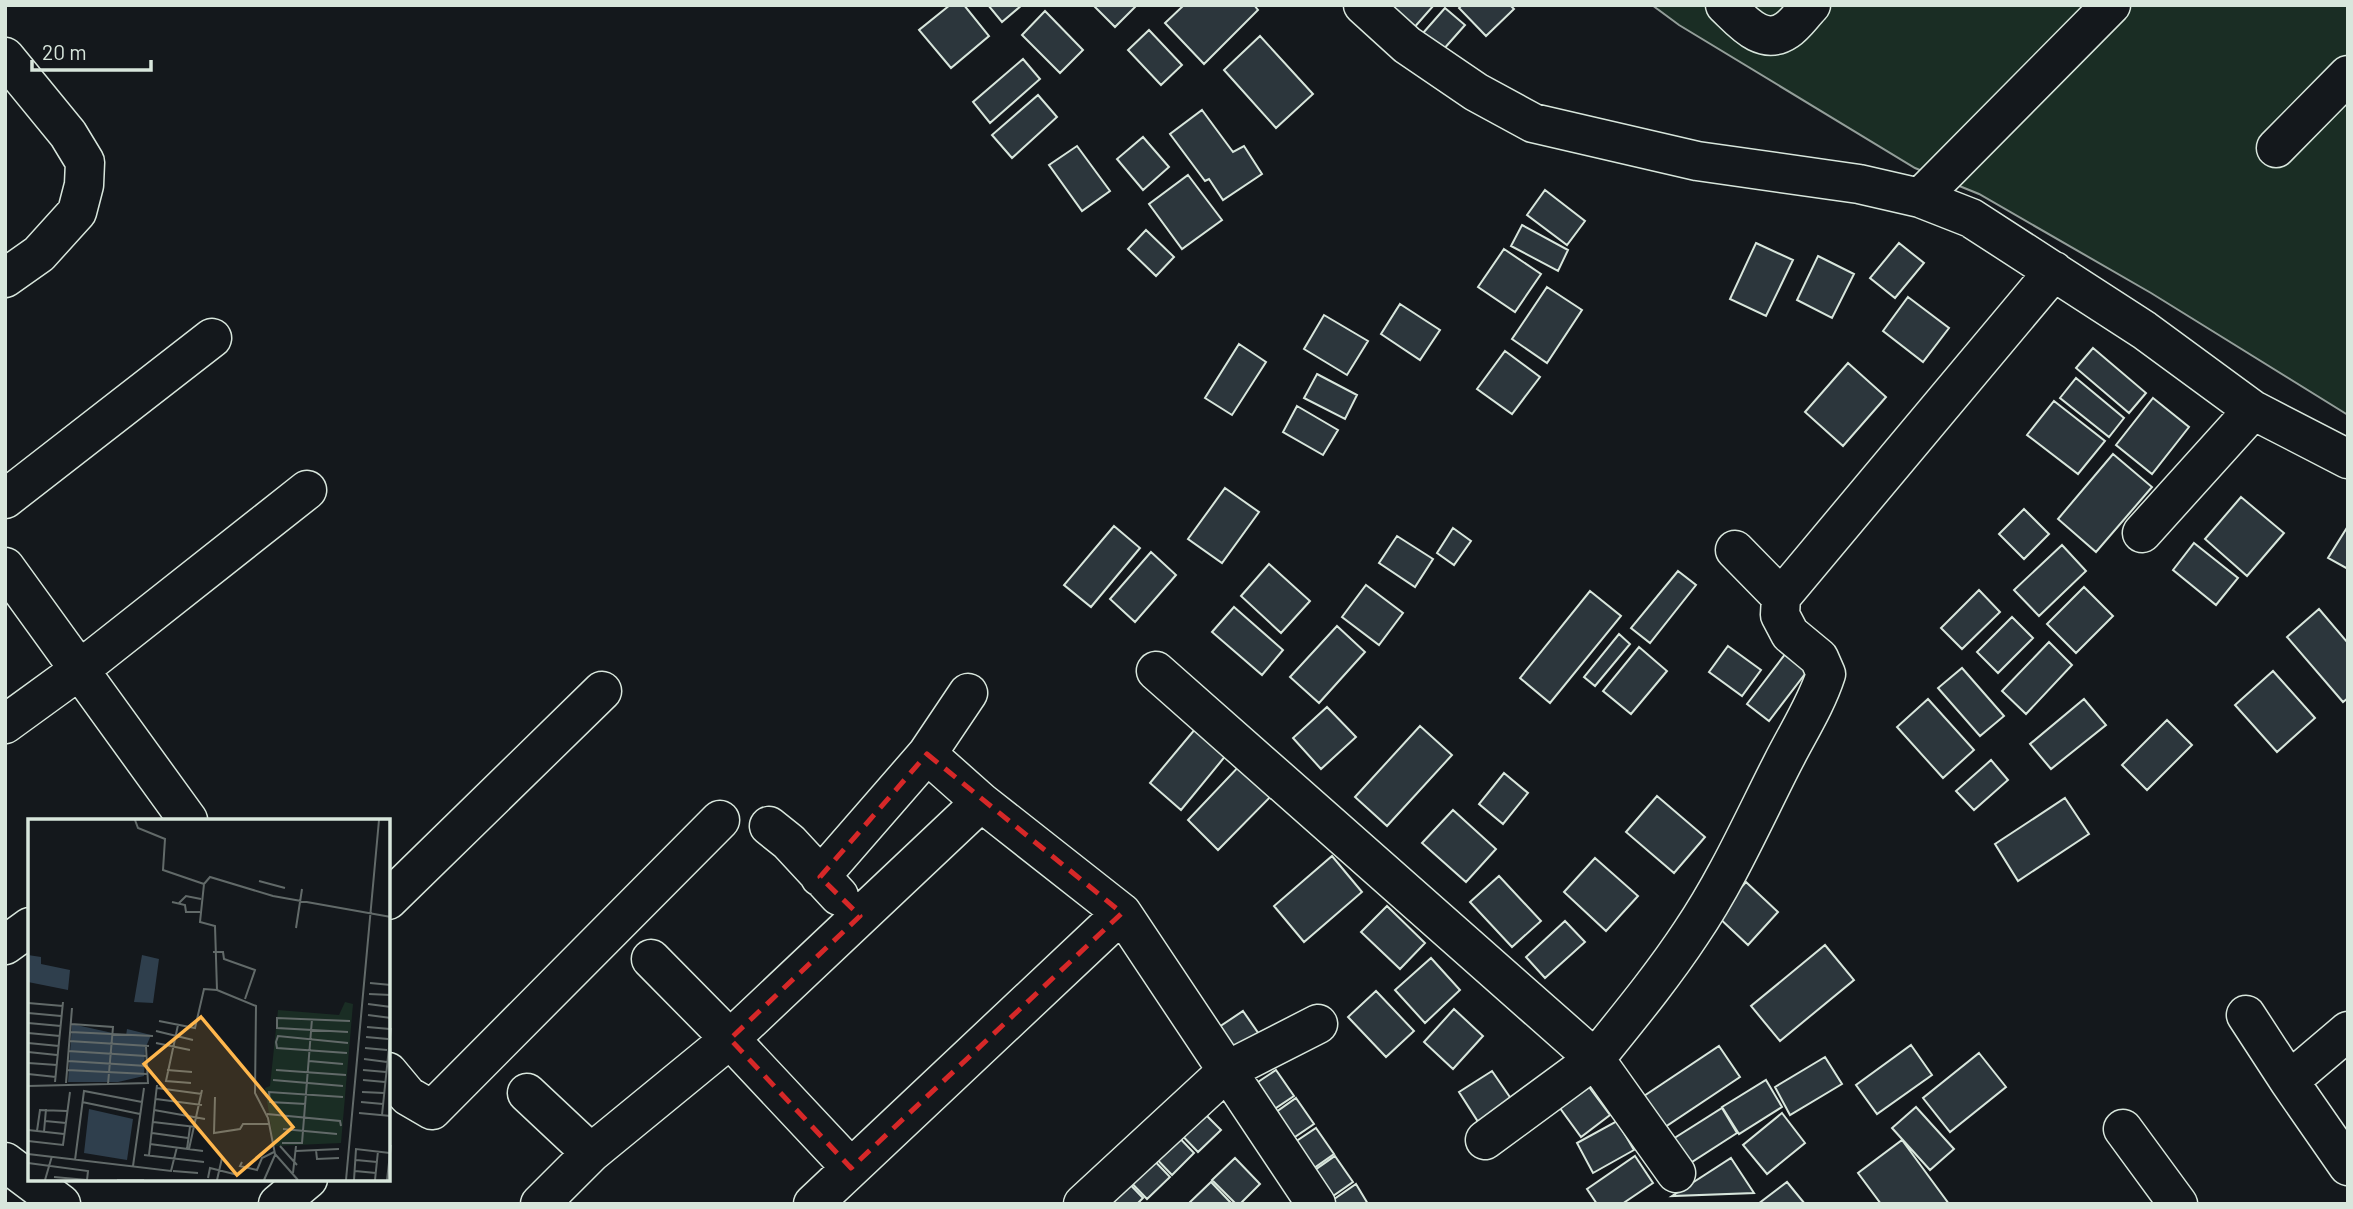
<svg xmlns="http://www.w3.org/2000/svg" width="2353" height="1209" viewBox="0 0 2353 1209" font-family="Barlow,sans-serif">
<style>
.green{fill:#1a2d24;stroke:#939e99;stroke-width:2}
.building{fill:#2c363c;stroke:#d8e6dc;stroke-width:2}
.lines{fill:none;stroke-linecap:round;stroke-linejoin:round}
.minor-casing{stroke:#d8e6dc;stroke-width:41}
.minor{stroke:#14181c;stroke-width:38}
.marked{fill:none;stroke:#d62828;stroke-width:5;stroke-dasharray:14 9;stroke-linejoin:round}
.inset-road{fill:none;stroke:#626a69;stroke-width:2}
.view{fill:#ffb74d;fill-opacity:0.15;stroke:#ffb74d;stroke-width:3.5}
.inset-edge{fill:none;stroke:#d8e6dc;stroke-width:3.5}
</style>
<rect width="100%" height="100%" fill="#14181c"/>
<path class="green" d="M1652,5H2348V415L2151,293L1979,194L1915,168L1679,25Z"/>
<path class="building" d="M950,5H964L989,36L951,68L919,30Z
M988,5H1022L1002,22Z
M1093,5H1137L1115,27Z
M1184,5H1254L1258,10L1204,64L1165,23Z
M1385,5H1434L1412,30Z
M1462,5H1510L1514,9L1486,36L1459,8Z
M1445,8L1465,25L1435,59L1416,41Z
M1045,11L1083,50L1060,73L1022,35Z
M1149,30L1182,65L1161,85L1128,50Z
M1260,36L1313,94L1276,128L1224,70Z
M1023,59L1040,79L990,123L973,102Z
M1038,95L1057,117L1012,158L992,135Z
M1202,110L1233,152L1244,146L1262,174L1223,200L1209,179L1205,181L1170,134Z
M1143,137L1169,167L1143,190L1117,159Z
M1077,146L1110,191L1082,211L1049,165Z
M1188,175L1222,220L1182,249L1149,204Z
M1545,190L1585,221L1567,245L1527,215Z
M1522,225L1568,250L1558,271L1511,246Z
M1146,230L1174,257L1156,276L1128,249Z
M1756,243L1793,260L1766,316L1730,299Z
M1899,243L1924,263L1895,298L1870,278Z
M1504,249L1541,274L1515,312L1478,287Z
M1818,256L1854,274L1832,318L1797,300Z
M1547,287L1582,310L1547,363L1512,339Z
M1908,297L1949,328L1923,362L1883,331Z
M1400,304L1440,330L1420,360L1381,334Z
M1324,315L1368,341L1347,375L1304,349Z
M1239,344L1266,362L1232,415L1205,398Z
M2093,348L2146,393L2129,413L2076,368Z
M1505,351L1540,377L1512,414L1477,389Z
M1848,363L1886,397L1843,446L1805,412Z
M1317,374L1357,395L1345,419L1304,398Z
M2076,378L2124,418L2109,437L2060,398Z
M2153,398L2189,427L2152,474L2116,445Z
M2054,401L2105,441L2078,474L2027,435Z
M1297,406L1338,430L1323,455L1283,432Z
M2113,454L2152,487L2096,552L2058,519Z
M1225,488L1259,512L1222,563L1188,539Z
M2241,497L2284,533L2247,576L2205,539Z
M2024,509L2049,534L2024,559L1999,534Z
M1114,526L1140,548L1091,607L1064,585Z
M2348,526V569L2328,558Z
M1453,528L1471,541L1454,565L1437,553Z
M1397,536L1433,559L1415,587L1379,563Z
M2194,543L2238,578L2216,605L2173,570Z
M2062,545L2086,571L2039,616L2014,590Z
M1151,552L1176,575L1135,622L1110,599Z
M1269,564L1310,601L1281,633L1241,596Z
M1678,571L1696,585L1650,643L1631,628Z
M1366,585L1403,613L1379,645L1342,617Z
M2084,587L2113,616L2076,653L2047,624Z
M1979,590L2000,612L1962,649L1941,628Z
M1590,591L1621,616L1550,703L1520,678Z
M1234,607L1283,650L1262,675L1212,632Z
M2319,609L2348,643V698L2343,702L2287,637Z
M2012,617L2033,638L1998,673L1977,652Z
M1337,626L1365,652L1319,703L1290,677Z
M1619,634L1630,644L1595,686L1584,677Z
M2049,642L2072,665L2026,714L2002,691Z
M1728,646L1761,670L1742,696L1709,672Z
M1639,647L1667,671L1631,714L1603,691Z
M1786,653L1808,670L1769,721L1747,704Z
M1962,668L2004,716L1980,736L1938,688Z
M2273,671L2315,718L2277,752L2235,705Z
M1928,699L1974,750L1943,778L1897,727Z
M2084,699L2106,725L2051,769L2030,744Z
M1327,707L1356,737L1321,769L1293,738Z
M2167,720L2192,745L2147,790L2122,765Z
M1420,726L1452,755L1387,826L1355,797Z
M1196,728L1227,754L1181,810L1150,783Z
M1991,760L2008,780L1974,810L1956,791Z
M1244,761L1275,792L1218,850L1188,820Z
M1504,773L1528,793L1503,824L1479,804Z
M1657,796L1705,837L1674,873L1626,832Z
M2065,798L2089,834L2018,881L1995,844Z
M1453,810L1496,849L1466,882L1422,843Z
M1332,856L1362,892L1304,942L1274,906Z
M1595,858L1638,896L1606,931L1564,892Z
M1499,876L1541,921L1512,947L1470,902Z
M1746,882L1778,912L1748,945L1716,915Z
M1387,906L1425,943L1400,969L1361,932Z
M1565,921L1585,942L1545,978L1526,957Z
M1825,945L1854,980L1780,1041L1751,1006Z
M1431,958L1460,990L1425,1023L1395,990Z
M1376,991L1414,1031L1386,1057L1348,1017Z
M1454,1009L1483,1036L1453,1069L1424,1042Z
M1243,1011L1261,1037L1231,1057L1213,1031Z
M1911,1045L1932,1075L1877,1114L1856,1085Z
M1719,1046L1740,1077L1662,1129L1641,1098Z
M1979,1053L2006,1087L1950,1132L1923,1098Z
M1825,1057L1842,1084L1790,1115L1775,1087Z
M1276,1070L1294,1096L1264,1116L1246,1090Z
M1492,1071L1516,1106L1482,1128L1459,1092Z
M1766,1080L1782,1107L1739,1134L1722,1107Z
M1586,1083L1610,1115L1581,1137L1557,1104Z
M1296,1098L1314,1124L1283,1145L1266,1119Z
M1195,1104L1221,1130L1198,1152L1173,1126Z
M1916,1107L1954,1149L1930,1170L1892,1128Z
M1722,1108L1737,1133L1681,1169L1665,1144Z
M1782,1113L1805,1143L1767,1174L1743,1145Z
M1617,1121L1634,1150L1593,1173L1577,1143Z
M1169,1127L1194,1153L1172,1175L1147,1149Z
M1316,1128L1334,1154L1304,1175L1286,1148Z
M1902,1140L1949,1204H1881L1858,1173Z
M1145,1151L1170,1177L1147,1199L1122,1173Z
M1335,1156L1353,1182L1323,1203L1305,1177Z
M1635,1156L1653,1183L1622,1204H1597L1587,1189Z
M1235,1158L1260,1184L1240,1204H1236L1212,1180Z
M1731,1158L1754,1193L1672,1196Z
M1118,1172L1143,1198L1137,1204H1105Z
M1211,1182L1232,1204H1188Z
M1787,1182L1805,1204H1758Z
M1356,1184L1368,1204H1327Z"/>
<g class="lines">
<g class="minor-casing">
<path id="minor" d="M1363,5L1407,45L1476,92L1533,123L1697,161L1859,184L1920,198L1971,218L2144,330L2253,410L2348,459
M1725,5C1742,21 1762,47 1787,30C1796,24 1803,13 1811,5
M5,57L68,134L85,162L84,185L77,212L39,254L5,278
M2276,148L2348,75
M1920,198L2111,5
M5,499L212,338
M2142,533L2253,410
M1735,550L1781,597
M5,567L188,820
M1156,671L1595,1059C1628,1018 1662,977 1691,933C1727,880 1753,821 1782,764C1797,734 1816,705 1826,674L1819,658L1790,634L1780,615L1781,597L2054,271
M5,724L78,671L307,490
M927,754L981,802L1122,913L1316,1204
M769,826L789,842L839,896
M820,877L927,754L968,693
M388,900L602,691
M5,945L30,927
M651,959L730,1039L851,1168
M2246,1015L2289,1081L2348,1031
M388,1072L408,1096L432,1110L720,820
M2289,1081L2348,1166
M527,1093L591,1153
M2123,1129L2178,1204
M1485,1140L1595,1059L1676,1173
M5,1162L61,1204
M278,1204L308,1179
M540,1204L591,1153L730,1039L981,802
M813,1204L1122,913
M1083,1204L1228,1070L1318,1024"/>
</g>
<use href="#minor" class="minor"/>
</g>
<path class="marked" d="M927,754L1122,913L851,1168L730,1039L860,916L820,877Z"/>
<g transform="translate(28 819)">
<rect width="362" height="362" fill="#14181c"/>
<path d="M317,183L325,185L313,324L246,327L237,269L242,267L250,191L311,196Z" fill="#1a2d24"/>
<path d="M0,136L13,138V145L42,151L40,171L0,163ZM114,136L131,140L125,184L106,183ZM44,205L98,217L99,210L123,216L117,230L116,257L90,263H40ZM61,290L105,300L99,341L56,334Z" fill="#2f3f4d"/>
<path class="inset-road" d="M107,1L110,9L137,20L135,51L176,65L182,58L245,77L363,98M231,62L257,69M176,65L172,103L187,107L189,171L228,187L227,274L240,299L247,335L270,361M144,83L157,86L158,93H172M151,84L158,77L173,80M268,109L274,70M185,133H195L196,140L227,151L217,180M342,164L363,166M341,175L363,176M0,184L35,187M340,185L363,188M0,194L33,197M340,196L363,199M131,202L167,209L176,170L189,171M0,204L33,207M150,206L138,262L163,264M339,208L362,210M128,212L165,221M42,213L125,217M320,213L249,209V199L322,202M0,214L32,217M338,218L360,220M41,222L121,227M0,224L31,227M128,224L162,231M337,229L359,231M40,232L118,237M0,233L29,236M319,234L249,229L248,223L250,217L320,224M336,240L359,243M40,242L119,247M281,242L315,245M0,244L29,246M39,251L119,255M139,251L164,253M248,251L318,256M335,251L358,253M0,255L28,258M245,261L315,267M335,261L357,263M27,263L35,183M38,264L44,189M81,265L120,264L118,228M0,267L80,265L85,208L43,205M129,269L174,275M334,273L356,274M187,278L186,314L212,310L215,305H241M128,280L174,286M54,283L112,295M333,283L355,285M278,285L242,283L241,273L315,278M126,291L177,300M331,294L363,297M239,295L312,302L313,307M354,296L363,209M17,302L38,304M125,303L168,308M255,310L309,315M0,311L36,315M9,312L12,291L39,292M16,313L18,290M124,314L160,319M0,322L35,326L42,273M254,324H274L284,200M122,325L175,332M252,327L269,346M159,330L162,308M161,330L174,271M288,331L289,340L311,339M268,332L311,330M0,335L143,352L149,328M116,336L176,343M121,336L129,266M47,341L56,272L114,283M328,341L349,343M214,343L212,347L229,351L234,339L246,333M0,344L60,352L59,361L26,358M105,347L116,269M145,352L170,354M327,352L348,354M265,354L268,327M180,359L182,349L210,356M17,361L24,337M89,361H116M189,361L194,339M236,361L247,336M318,361L351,1M326,361L328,330L362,334M347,361L350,332M359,361L363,326"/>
<path class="view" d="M173,198L265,308L209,356L116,245Z"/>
<rect width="362" height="362" class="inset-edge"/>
</g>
<rect width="2353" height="1209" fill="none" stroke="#d8e6dc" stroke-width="14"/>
<path d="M32 60v10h119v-10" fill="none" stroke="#d8e6dc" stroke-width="3.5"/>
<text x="42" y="60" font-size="21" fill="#d8e6dc" stroke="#14181c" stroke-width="5" paint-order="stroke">20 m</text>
</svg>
